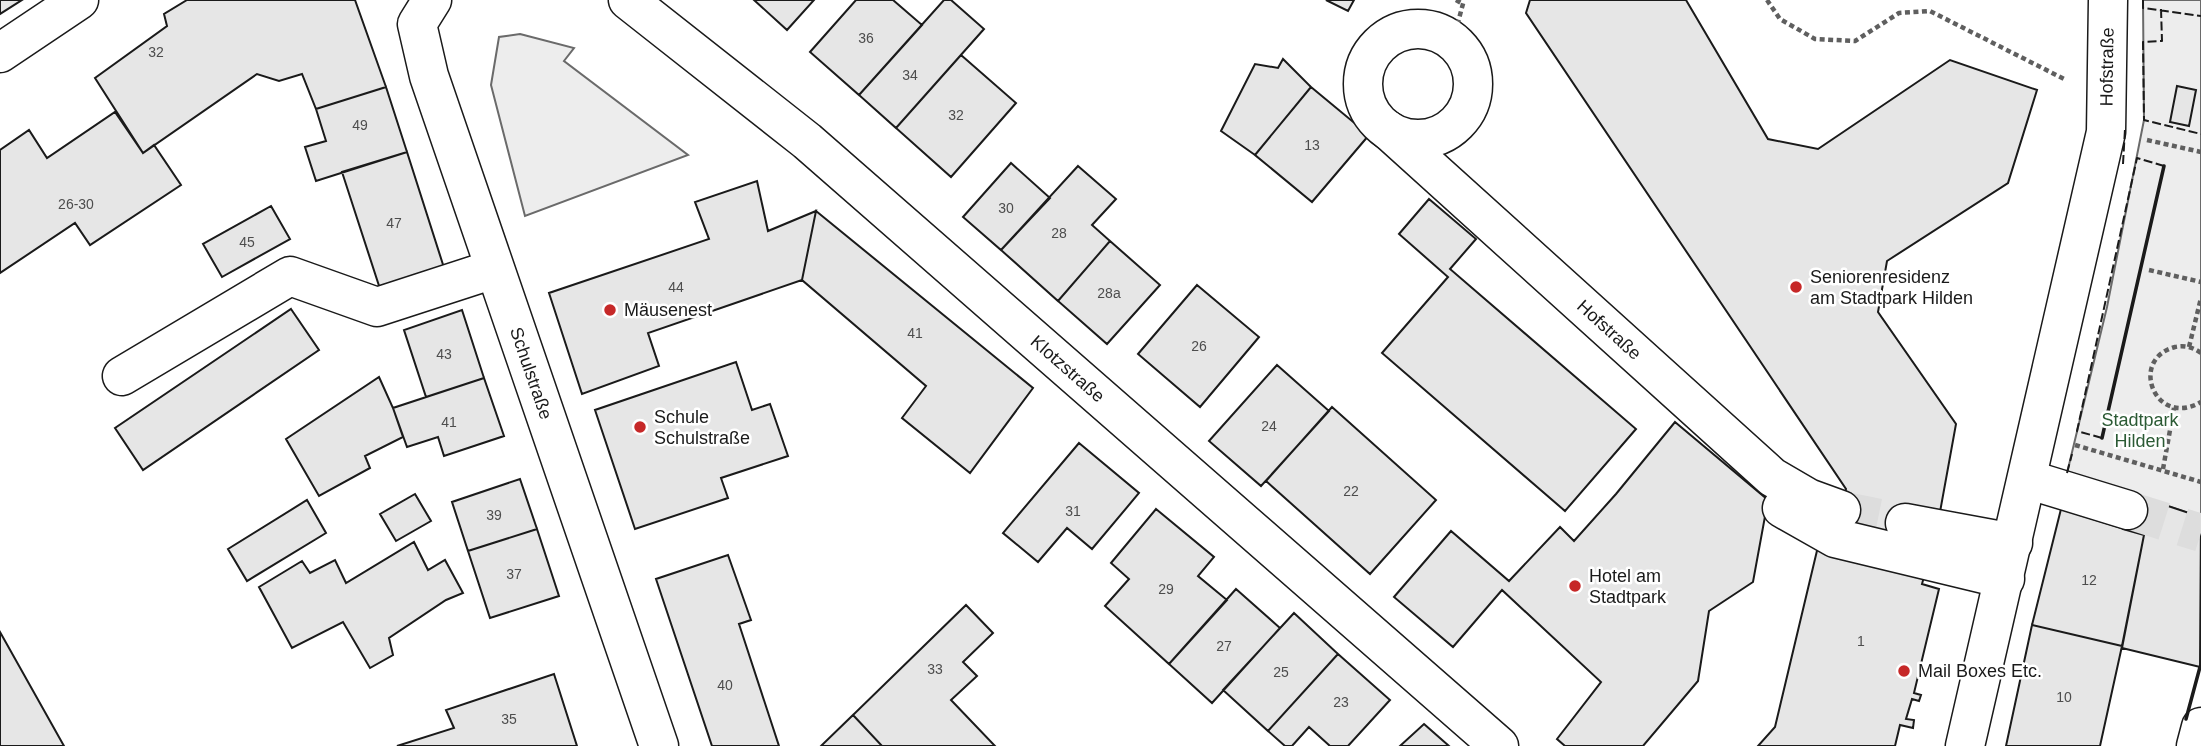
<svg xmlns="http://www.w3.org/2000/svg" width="2201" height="746" viewBox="0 0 2201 746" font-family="Arial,sans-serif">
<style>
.built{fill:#ededed;stroke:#6a6a6a;stroke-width:2}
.building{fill:#e6e6e6;stroke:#1a1a1a;stroke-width:2}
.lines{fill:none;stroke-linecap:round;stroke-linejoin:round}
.minor-tunnel{stroke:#ddd;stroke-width:38;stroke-dasharray:38 19;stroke-linecap:butt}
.minor-casing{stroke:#1a1a1a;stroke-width:41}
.major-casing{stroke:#1a1a1a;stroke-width:41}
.path{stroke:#5f5f5f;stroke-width:4.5;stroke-dasharray:5 3.5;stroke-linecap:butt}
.minor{stroke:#fff;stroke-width:38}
.major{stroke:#fff;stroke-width:38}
.fence{stroke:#1a1a1a;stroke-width:2;stroke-dasharray:9 3.5;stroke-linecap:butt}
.wall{stroke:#1a1a1a;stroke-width:3.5}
.poi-dot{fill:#c62828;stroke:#fff;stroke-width:2.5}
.labels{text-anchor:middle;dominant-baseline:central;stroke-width:5;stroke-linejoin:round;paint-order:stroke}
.number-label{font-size:14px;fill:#4d4d4d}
.street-label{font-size:18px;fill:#1a1a1a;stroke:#fff}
.poi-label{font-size:18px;fill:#1a1a1a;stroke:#fff;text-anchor:start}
.park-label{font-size:18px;fill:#2b5a34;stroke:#fff}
</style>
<rect width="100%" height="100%" fill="#fff"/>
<path class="built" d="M2143,0H2201V517L2067,473L2107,307L2144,120Z
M520,34L574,48L564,61L688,155L525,216L491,85L499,37Z"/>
<path class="building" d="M0,0H22L0,14Z
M187,0H355L386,87L316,109L302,74L279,81L257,74L143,153L95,78L167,26L164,14Z
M754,0H814L787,30Z
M856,0H893L922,25L859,95L810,52Z
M944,0H951L984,29L896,128L859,95Z
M1326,0H1354L1348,11Z
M1530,0H1686L1768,139L1818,149L1950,60L2037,90L2008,183L1887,261L1878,312L1956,424L1940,512L1902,538L1838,523L1846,489L1526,13Z
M961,55L1016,103L951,177L896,128Z
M1283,59L1311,87L1255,155L1221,131L1255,64L1278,68Z
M2177,86L2196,90L2189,126L2170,122Z
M386,87L407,152L316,181L305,147L326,141L316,109Z
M1311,87L1369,135L1312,202L1255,155Z
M115,112L143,153L154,145L181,185L90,245L75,223L0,273V150L29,130L47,158Z
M407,152L446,274L382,295L342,172Z
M1011,163L1050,198L1001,250L963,217Z
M1078,166L1116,199L1092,225L1110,241L1058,301L1001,250Z
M757,181L768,231L816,211L802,280L648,333L659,366L582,394L549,293L709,239L695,202Z
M1429,199L1476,239L1450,269L1636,429L1565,511L1382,353L1448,277L1399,234Z
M271,206L290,239L222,277L203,244Z
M816,211L1033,388L970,473L902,418L926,386L802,280Z
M1110,241L1160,285L1107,344L1058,301Z
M1197,285L1259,337L1200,407L1138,354Z
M291,309L319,350L143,470L115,428Z
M462,310L484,378L426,397L404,330Z
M736,362L752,410L770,404L788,456L721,478L728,498L635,529L595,410Z
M1277,365L1329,411L1261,486L1209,441Z
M379,377L393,408L403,437L365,456L370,468L319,496L286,439Z
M484,378L504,436L444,456L438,437L407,447L393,408Z
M1332,407L1436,500L1370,574L1266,481Z
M1675,422L1768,500L1753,582L1709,611L1698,681L1643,746H1565L1557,739L1601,682L1502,590L1453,647L1394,597L1451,531L1509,581L1560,527L1574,541L1616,494Z
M1079,443L1139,493L1092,549L1067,528L1038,562L1003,533Z
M520,479L537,529L468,551L452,502Z
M415,494L431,521L396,541L380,514Z
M2132,494L2201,517L2200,667L2122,648L2144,535L2123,529Z
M307,500L326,533L247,581L228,549Z
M1156,509L1214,557L1198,576L1227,600L1169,664L1105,606L1129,579L1111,563Z
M2061,509L2144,535L2122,646L2032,625Z
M537,529L559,596L490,618L468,551Z
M1820,538L1933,544L1922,584L1939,589L1914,693L1921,695L1919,701L1912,699L1906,719L1914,720L1913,728L1900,725L1895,746H1758L1775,727Z
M414,542L428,570L445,560L463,593L446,600L389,638L393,655L370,668L343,622L292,648L259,587L302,561L310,573L335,560L346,583Z
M728,555L751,620L739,624L779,746H712L656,579Z
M1236,589L1280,628L1212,703L1169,664Z
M966,605L993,633L963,662L977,676L951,700L995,746H882L853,715Z
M1294,613L1338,654L1268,731L1223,690Z
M2032,625L2122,646L2100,746H2006Z
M0,632L64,746H0Z
M1338,654L1390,700L1348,746H1330L1309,727L1292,746H1285L1268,731Z
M554,674L577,746H397L454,728L446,710Z
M853,715L882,746H821Z
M1424,724L1449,746H1400Z"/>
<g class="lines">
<path class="minor-tunnel" d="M1841,510L1905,523
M2128,510L2201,533"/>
<g class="minor-casing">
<g id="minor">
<path id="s1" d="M432,0L417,24L429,76L659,746"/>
<circle cx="1418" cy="84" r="55"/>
<path d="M0,53L79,0"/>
<path id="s2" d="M1388,130L1772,477L1808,498L1841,510"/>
<path d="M122,376L290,276L377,307L494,269"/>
<path d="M2027,479L2128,510"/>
<path d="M1782,508L1835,538L2005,579"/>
<path d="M1905,523L2013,543"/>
<path id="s3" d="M1965,746L2106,132L2108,0"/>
<path d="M2196,746L2201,727"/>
</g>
</g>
<g class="major-casing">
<g id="major">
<path id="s4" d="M628,0L807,141L1499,746"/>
</g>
</g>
<path class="path" d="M1456,0L1463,4
M1767,0L1780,19L1815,39L1855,41L1899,13L1930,11L2066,80
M1453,41L1464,0
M2147,140L2201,152
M2149,270L2201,282
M2189,347L2201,298
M2201,353C2193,347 2184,345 2175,347C2128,359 2155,429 2201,402
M2075,445L2201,482
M2163,469L2174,408"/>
<use href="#minor" class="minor"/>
<use href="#major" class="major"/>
<path class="fence" d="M2143,0V8L2201,16
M2161,9L2162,41L2143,42L2144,120L2201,134
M2123,164L2125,129
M2102,438L2077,431L2137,158L2164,166
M2067,473L2072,454"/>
<path class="wall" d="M2102,438L2164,166
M2186,719L2200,667"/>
</g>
<g class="poi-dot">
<circle cx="1796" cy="287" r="7"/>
<circle cx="610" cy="310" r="7"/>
<circle cx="640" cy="427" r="7"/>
<circle cx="1575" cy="586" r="7"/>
<circle cx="1904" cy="671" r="7"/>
</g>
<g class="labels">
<g class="number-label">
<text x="866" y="38">36</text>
<text x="156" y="52">32</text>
<text x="910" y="75">34</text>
<text x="956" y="115">32</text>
<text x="360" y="125">49</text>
<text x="1312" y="145">13</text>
<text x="76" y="204">26-30</text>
<text x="1006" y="208">30</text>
<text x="394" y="223">47</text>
<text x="1059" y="233">28</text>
<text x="247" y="242">45</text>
<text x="676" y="287">44</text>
<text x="1109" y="293">28a</text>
<text x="915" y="333">41</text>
<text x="1199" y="346">26</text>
<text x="444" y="354">43</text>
<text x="449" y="422">41</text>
<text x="1269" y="426">24</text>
<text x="1351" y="491">22</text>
<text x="1073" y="511">31</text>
<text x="494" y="515">39</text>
<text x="514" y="574">37</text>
<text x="2089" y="580">12</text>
<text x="1166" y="589">29</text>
<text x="1861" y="641">1</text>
<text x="1224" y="646">27</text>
<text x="935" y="669">33</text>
<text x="1281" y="672">25</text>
<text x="725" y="685">40</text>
<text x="2064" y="697">10</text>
<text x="1341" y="702">23</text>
<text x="509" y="719">35</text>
</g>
<g class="street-label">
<text stroke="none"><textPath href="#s3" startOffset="695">Hofstraße</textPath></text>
<text stroke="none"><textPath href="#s2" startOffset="298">Hofstraße</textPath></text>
<text stroke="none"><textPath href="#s4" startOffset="574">Klotzstraße</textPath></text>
<text stroke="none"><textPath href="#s1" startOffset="396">Schulstraße</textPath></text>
</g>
<g class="poi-label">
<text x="1810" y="277">Seniorenresidenz<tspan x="1810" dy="21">am Stadtpark Hilden</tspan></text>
<text x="624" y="310">Mäusenest</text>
<text x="654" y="417">Schule<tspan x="654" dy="21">Schulstraße</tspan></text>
<text x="1589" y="576">Hotel am<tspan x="1589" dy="21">Stadtpark</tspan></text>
<text x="1918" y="671">Mail Boxes Etc.</text>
</g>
<g class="park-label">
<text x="2140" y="420">Stadtpark<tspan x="2140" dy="21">Hilden</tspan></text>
</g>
</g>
</svg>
